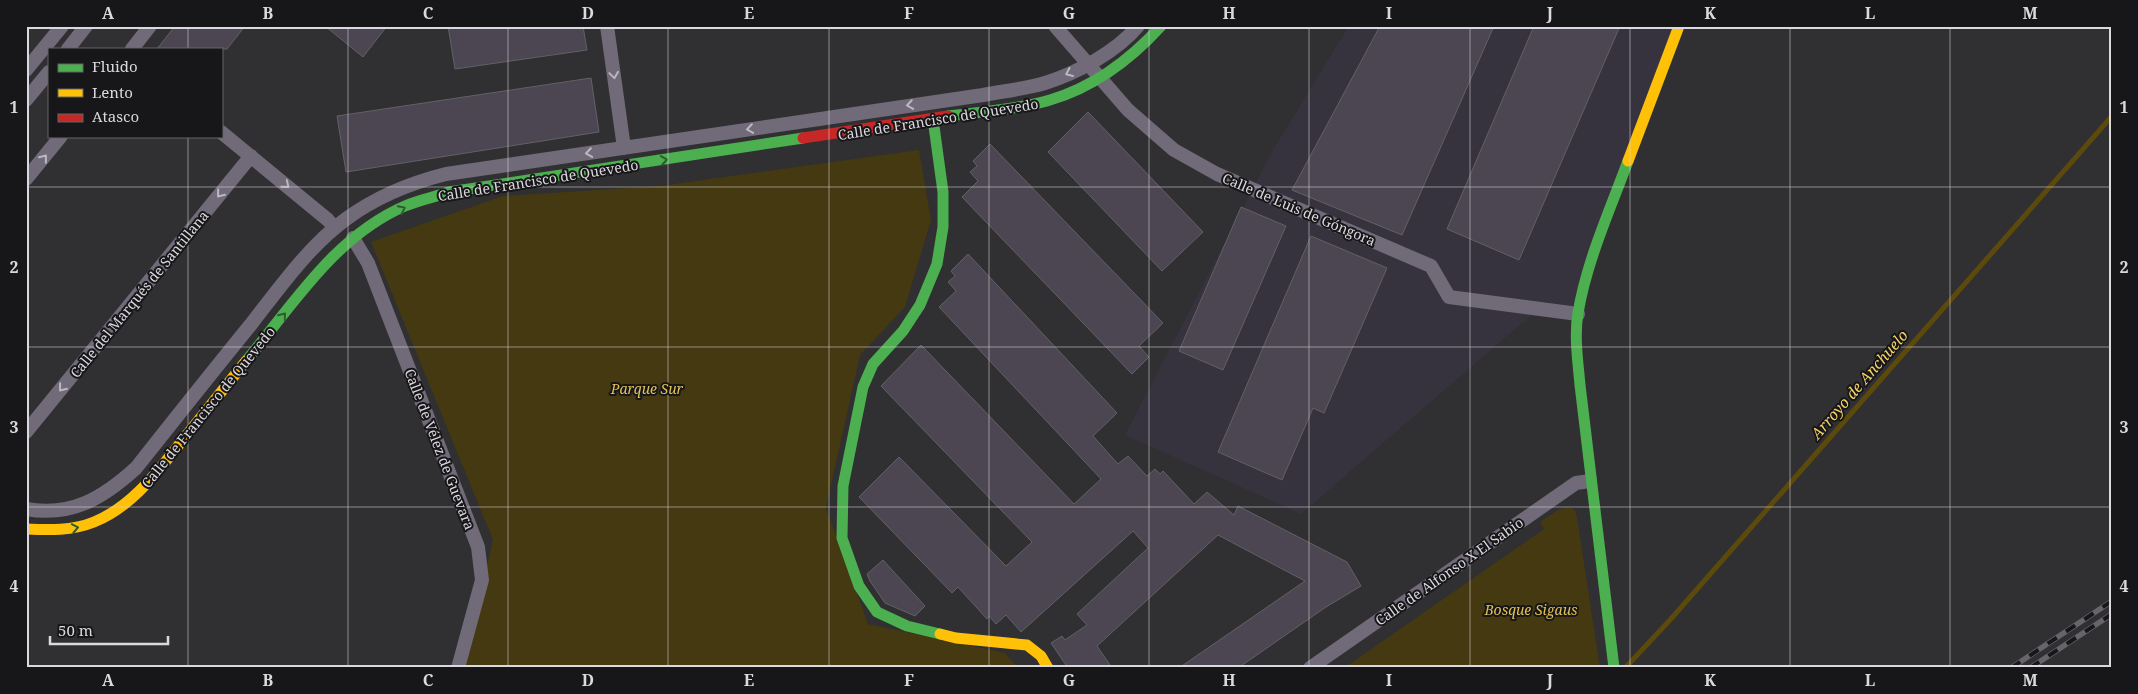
<svg xmlns="http://www.w3.org/2000/svg" width="2138" height="694" viewBox="0 0 2138 694" font-family="'Noto Serif',serif">
<style>
.built{fill:#37333e}
.green{fill:#443911}
.lines{fill:none;stroke-linecap:round;stroke-linejoin:round}
.stream{stroke:#5b4a0c;stroke-width:5}
.building{fill:#4c4653;stroke:#626164}
.street{stroke:#706a79;stroke-width:14}
.fast{stroke:#4caf50;stroke-width:11}
.slow{stroke:#ffc107;stroke-width:11}
.jam{stroke:#c62828;stroke-width:11}
.rail-casing{stroke:#67646b;stroke-width:5.5}
.rail{stroke:#171619;stroke-width:4;stroke-dasharray:11;stroke-linecap:butt}
.oneway{stroke:#bbb8bf}
.oneway2{stroke:#2f5b32}
.grid{fill:none;stroke:#dbd9dd;stroke-width:1;stroke-opacity:0.55}
.labels{text-anchor:middle;dominant-baseline:central;stroke-width:4;stroke-linejoin:round;paint-order:stroke}
.street-label{font-size:14px;fill:#dbd9dd;stroke:#171619}
.park-label{font-size:14px;font-style:italic;fill:#e3c252;stroke:#171619}
.water-label{font-size:15px;font-style:italic;fill:#f6d466;stroke:#171619}
.neatline{fill:none;stroke:#dbd9dd;stroke-width:2}
.grid-label{font-size:16px;text-anchor:middle;font-weight:bold;fill:#dbd9dd}
</style>
<rect width="100%" height="100%" fill="#302f32"/>
<path class="built" d="M1349,26H1679L1578,314L1537,310L1301,514L1125,435L1274,148Z"/>
<path class="green" d="M919,150L931,220L905,307L860,355L826,508L868,624L1005,653L1018,668H463L493,540L371,242L503,196L660,186Z
M1567,507L1574,509L1577,517L1600,668H1344L1544,529L1540,522L1558,510Z"/>
<g class="lines">
<path class="stream" d="M1625,668L1670,620L2112,116"/>
</g>
<path class="building" d="M175,26H245L227,49H157Z
M325,26H387L363,57Z
M448,26H583L587,50L455,69Z
M1380,26H1494L1402,235L1292,190Z
M1534,26H1620L1519,260L1447,229Z
M591,78L599,132L346,172L337,116Z
M1088,112L1203,232L1162,271L1048,152Z
M990,144L1163,323L1139,346L1149,357L1132,374L962,197L978,181L970,172L977,166L973,161Z
M1241,207L1286,226L1223,370L1179,351Z
M1311,236L1387,268L1324,413L1313,408L1282,480L1218,452Z
M968,254L1117,413L1093,436L1118,464L1128,456L1147,476L1155,469L1160,474L1163,471L1194,504L1207,492L1234,515L1238,506L1347,562L1361,586L1326,607L1238,668H1179L1305,581L1218,535L1097,646L1112,668H1068L1051,643L1062,636L1065,640L1087,625L1077,614L1148,548L1133,531L1021,632L1006,615L996,624L989,616L987,619L958,587L952,593L859,497L899,457L1006,566L1032,542L881,386L921,345L1074,504L1101,479L939,307L956,291L948,282L955,276L951,271Z
M883,560L925,606L915,616L885,603L870,581L867,574Z"/>
<g class="lines">
<path class="street" d="M607,26L624,148
M1055,26L1128,110L1174,150L1217,174L1431,266L1449,297L1578,314
M68,49L86,26
M132,49L150,26
M26,70L62,26
M26,100L49,72
M221,132L328,220L335,228
M26,179L61,136
M353,238L368,263L478,547L482,580L458,668
M26,432L251,156
M26,509C72,517 103,498 136,468C174,420 213,371 252,323C280,287 309,246 346,219C376,197 410,183 446,174L983,95C1004,91 1025,89 1045,83C1077,73 1116,52 1138,26
M1310,668L1576,483L1590,481"/>
<path class="fast" d="M948,116C978,112 1022,109 1050,100C1094,87 1131,59 1161,26
M933,119L943,192V227L937,264L920,305L903,331L873,364L863,387L843,486L842,538L859,586L877,612L907,626L940,634
M246,361C293,305 335,236 405,206C419,200 435,197 449,192L803,138
M1614,668L1580,385C1578,362 1574,336 1578,313C1587,260 1610,210 1628,161"/>
<path class="slow" d="M1628,161L1679,26
M26,529C49,530 72,531 94,522C134,506 160,468 186,436C206,411 226,386 246,361
M940,634L956,638L1027,645L1041,656L1048,668"/>
<path class="jam" d="M803,138L948,116"/>
<g class="rail-casing">
<path id="rail" d="M2011,668L2112,601
M2030,668L2112,614"/>
</g>
<use href="#rail" class="rail"/>
</g>
<defs><path id="oneway-chevron" d="M-2-3.5L2.5 0L-2 3.5" fill="none" stroke-width="1.6" stroke-linecap="round" stroke-linejoin="round" transform="scale(1.25)"/></defs>
<g class="oneway">
<use href="#oneway-chevron" transform="translate(1069 73) rotate(156)"/>
<use href="#oneway-chevron" transform="translate(614 75) rotate(82)"/>
<use href="#oneway-chevron" transform="translate(910 105) rotate(171)"/>
<use href="#oneway-chevron" transform="translate(750 129) rotate(172)"/>
<use href="#oneway-chevron" transform="translate(589 153) rotate(172)"/>
<use href="#oneway-chevron" transform="translate(44 158) rotate(-51)"/>
<use href="#oneway-chevron" transform="translate(286 185) rotate(39)"/>
<use href="#oneway-chevron" transform="translate(220 194) rotate(129)"/>
<use href="#oneway-chevron" transform="translate(62 388) rotate(129)"/>
</g>
<g class="oneway2">
<use href="#oneway-chevron" transform="translate(664 160) rotate(-8)"/>
<use href="#oneway-chevron" transform="translate(402 209) rotate(-26)"/>
<use href="#oneway-chevron" transform="translate(283 316) rotate(-51)"/>
<use href="#oneway-chevron" transform="translate(75 528) rotate(-11)"/>
</g>
<path class="grid" d="M188,26V49M348,26V668M508,26V668M668,26V668M829,26V668M989,26V668M1149,26V668M1309,26V668M1470,26V668M1630,26V668M1790,26V668M1950,26V668M188,136V668M26,187H2112M26,347H2112M26,507H2112"/>
<g class="labels">
<g class="street-label">
<text transform="translate(938 119) rotate(-9)">Calle de Francisco de Quevedo</text>
<text transform="translate(538 180) rotate(-9)">Calle de Francisco de Quevedo</text>
<text transform="translate(1299 209) rotate(23)">Calle de Luis de Góngora</text>
<text transform="translate(139 294) rotate(-51)">Calle del Marqués de Santillana</text>
<text transform="translate(208 407) rotate(-51)">Calle de Francisco de Quevedo</text>
<text transform="translate(440 449) rotate(69)">Calle de Vélez de Guevara</text>
<text transform="translate(1449 571) rotate(-35)">Calle de Alfonso X El Sabio</text>
</g>
<g class="park-label">
<text x="647" y="388">Parque Sur</text>
<text x="1531" y="609">Bosque Sigaus</text>
</g>
<g class="water-label">
<text transform="translate(1859 384) rotate(-49)">Arroyo de Anchuelo</text>
</g>
</g>
<rect width="2138" height="694" fill="none" stroke="#171619" stroke-width="55"/>
<rect x="48" y="48" width="175" height="90" fill="#171619" stroke="#656467"/>
<rect x="58" y="64" width="25" height="8" fill="#4caf50" stroke="#656467"/>
<text x="92" y="72" font-size="15" fill="#dbd9dd">Fluido</text>
<rect x="58" y="89" width="25" height="8" fill="#ffc107" stroke="#656467"/>
<text x="92" y="98" font-size="15" fill="#dbd9dd">Lento</text>
<rect x="58" y="114" width="25" height="8" fill="#c62828" stroke="#656467"/>
<text x="92" y="122" font-size="15" fill="#dbd9dd">Atasco</text>
<path d="M50 636v8h118v-8" fill="none" stroke="#dbd9dd" stroke-width="2.5"/>
<text x="58" y="636" font-size="15" fill="#dbd9dd" stroke="#171619" stroke-width="4" paint-order="stroke">50 m</text>
<rect x="28" y="28" width="2082" height="638" class="neatline"/>
<g class="grid-label">
<text x="108" y="19">A</text>
<text x="268" y="19">B</text>
<text x="428" y="19">C</text>
<text x="588" y="19">D</text>
<text x="749" y="19">E</text>
<text x="909" y="19">F</text>
<text x="1069" y="19">G</text>
<text x="1229" y="19">H</text>
<text x="1389" y="19">I</text>
<text x="1550" y="19">J</text>
<text x="1710" y="19">K</text>
<text x="1870" y="19">L</text>
<text x="2030" y="19">M</text>
<text x="14" y="113">1</text>
<text x="2124" y="113">1</text>
<text x="14" y="273">2</text>
<text x="2124" y="273">2</text>
<text x="14" y="433">3</text>
<text x="2124" y="433">3</text>
<text x="14" y="592">4</text>
<text x="2124" y="592">4</text>
<text x="108" y="686">A</text>
<text x="268" y="686">B</text>
<text x="428" y="686">C</text>
<text x="588" y="686">D</text>
<text x="749" y="686">E</text>
<text x="909" y="686">F</text>
<text x="1069" y="686">G</text>
<text x="1229" y="686">H</text>
<text x="1389" y="686">I</text>
<text x="1550" y="686">J</text>
<text x="1710" y="686">K</text>
<text x="1870" y="686">L</text>
<text x="2030" y="686">M</text>
</g>
</svg>
